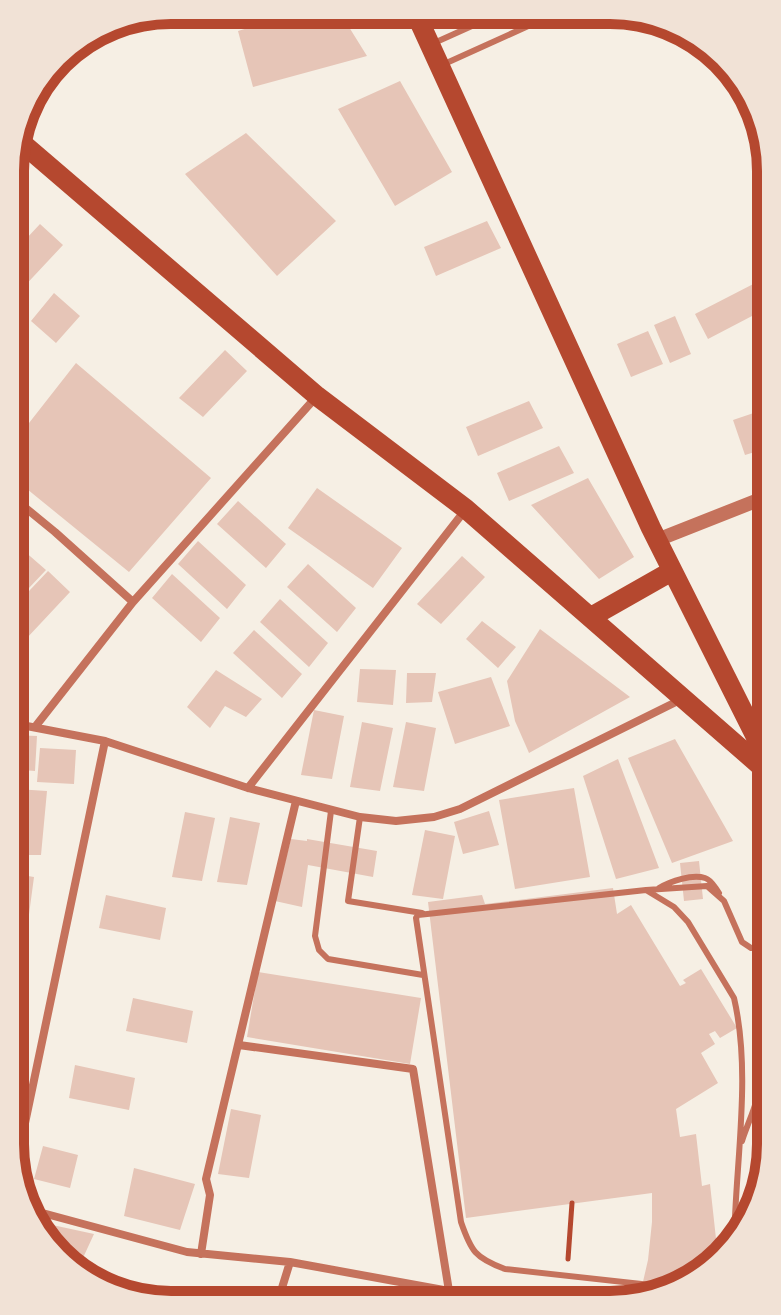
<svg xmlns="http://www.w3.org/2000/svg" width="781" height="1315" viewBox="0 0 781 1315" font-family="'Public Sans',sans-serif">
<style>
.building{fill:#e6c5b7}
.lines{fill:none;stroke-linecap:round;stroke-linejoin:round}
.path{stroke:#b5482f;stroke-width:5}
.service{stroke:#c5725c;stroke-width:6}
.minor{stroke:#c5725c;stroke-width:8}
.tertiary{stroke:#c5725c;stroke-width:14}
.primary{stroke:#b5482f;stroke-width:20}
.rim{fill:none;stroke:#b5482f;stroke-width:10}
</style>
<rect width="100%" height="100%" fill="#f6efe4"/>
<path class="building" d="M304,11H339L367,56L253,87L238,31Z
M400,81L452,172L395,206L338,109Z
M246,133L336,221L277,276L185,174Z
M11,174L28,187L11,208Z
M487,221L501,248L436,276L424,247Z
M40,224L63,245L19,292L11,286V255Z
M763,279L771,294V306L708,339L695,314Z
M54,293L80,316L56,343L31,321Z
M675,316L691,354L670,363L654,325Z
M648,331L663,364L631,377L617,344Z
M225,350L247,371L203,417L179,398Z
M76,363L211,478L129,572L11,476V446Z
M529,401L543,428L478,456L466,427Z
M771,407V447L745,455L733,420Z
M559,446L574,473L509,501L497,473Z
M588,478L634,557L599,579L531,505Z
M317,488L402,548L373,588L288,528Z
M238,501L286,544L266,568L217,524Z
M11,538L19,545L11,554Z
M198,541L246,585L227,609L178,564Z
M23,550L46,570L11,607V562Z
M462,556L485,577L441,624L417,604Z
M308,564L356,608L337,632L287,587Z
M48,571L70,592L26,639L11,626V610Z
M172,574L220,618L201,642L152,598Z
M280,599L328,643L309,667L260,622Z
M482,621L516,647L498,668L466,639Z
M540,629L630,697L529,753L515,721L507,681Z
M254,630L302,674L282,698L233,653Z
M360,669L396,670L393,705L357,702Z
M216,670L262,699L246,717L225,706L210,728L187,707Z
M407,673H436L432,702L406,703Z
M491,677L510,726L455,744L438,692Z
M314,710L344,716L332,779L301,775Z
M362,722L393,728L380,791L350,787Z
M406,722L436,728L424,791L393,787Z
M11,735L37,736L35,771L10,769Z
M675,739L733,841L672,863L628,758Z
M40,748L76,750L74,784L37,782Z
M618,759L659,868L616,879L583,776Z
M574,788L590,877L515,889L499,800Z
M16,789L47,791L41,855H11Z
M489,811L499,845L463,854L454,822Z
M185,812L215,818L202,881L172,877Z
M230,817L260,823L247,885L217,882Z
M425,830L455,836L443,899L412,895Z
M291,839L307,841V839L377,851L373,877L308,865L302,907L275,901Z
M699,861L703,899L684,901L680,863Z
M10,873L34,877L22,967L10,965Z
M613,888L617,914L631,905L680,986L686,983L683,980L701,969L737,1028L720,1038L715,1031L709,1034L715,1044L701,1053L718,1083L676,1109L680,1137L696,1134L702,1186L710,1184L718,1257L699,1272L677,1270L671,1293L639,1299L648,1260L652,1222V1193L466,1218L428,902L482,895L485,904Z
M106,895L166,908L160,940L99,928Z
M258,972L421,998L410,1064L247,1037Z
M133,998L193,1011L187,1043L126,1031Z
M75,1065L135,1078L129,1110L69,1098Z
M231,1109L261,1115L249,1178L218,1174Z
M43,1146L78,1155L70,1188L34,1179Z
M134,1168L195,1184L180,1230L124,1216Z
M34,1221L94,1234L76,1273L72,1272Z
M167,1292L204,1303V1304H164Z
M223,1298L248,1302L247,1304H222Z"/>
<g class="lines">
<path class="path" d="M568,1259L572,1203"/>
<path class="service" d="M434,43L503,12
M442,65L559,12
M331,811L315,936L319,950L328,959L423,975
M360,817L348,901L422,913
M659,888C671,881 692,874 705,878C712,880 715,888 719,893
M646,890L707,886L724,901L742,942L751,948H760L771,942
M771,895C767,883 762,873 771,862
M753,1112L767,1098L771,1085
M742,1141C748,1122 759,1101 761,1081C764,1051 755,1017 771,989
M678,1288L505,1269C475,1258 471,1251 461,1222L416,918L418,915L646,890L674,907L688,922L734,998C752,1075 735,1165 734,1245"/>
<path class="minor" d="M11,496L55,532L133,602
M11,723L105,741L248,788L360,817L396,821L434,817L460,809L684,698
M35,727L133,602L317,396
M248,788L466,509
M239,1045L413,1069L449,1291
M15,1171L105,741
M24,1208L187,1252L290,1262L449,1291L445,1304
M201,1254L210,1195L206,1179L296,801
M277,1304L290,1262"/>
<path class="tertiary" d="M657,540L771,495"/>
<path class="primary" d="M415,12L651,528L771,767
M15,137L317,396L466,509L771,775
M591,617L672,571"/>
</g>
<path d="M0 0H781V1315H0ZM171 24H610A147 147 0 0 1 757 171V1144A147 147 0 0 1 610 1291H171A147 147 0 0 1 24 1144V171A147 147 0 0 1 171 24Z" fill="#f1e2d6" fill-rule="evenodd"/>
<path class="rim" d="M171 24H610A147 147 0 0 1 757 171V1144A147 147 0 0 1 610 1291H171A147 147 0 0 1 24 1144V171A147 147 0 0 1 171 24Z"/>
</svg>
